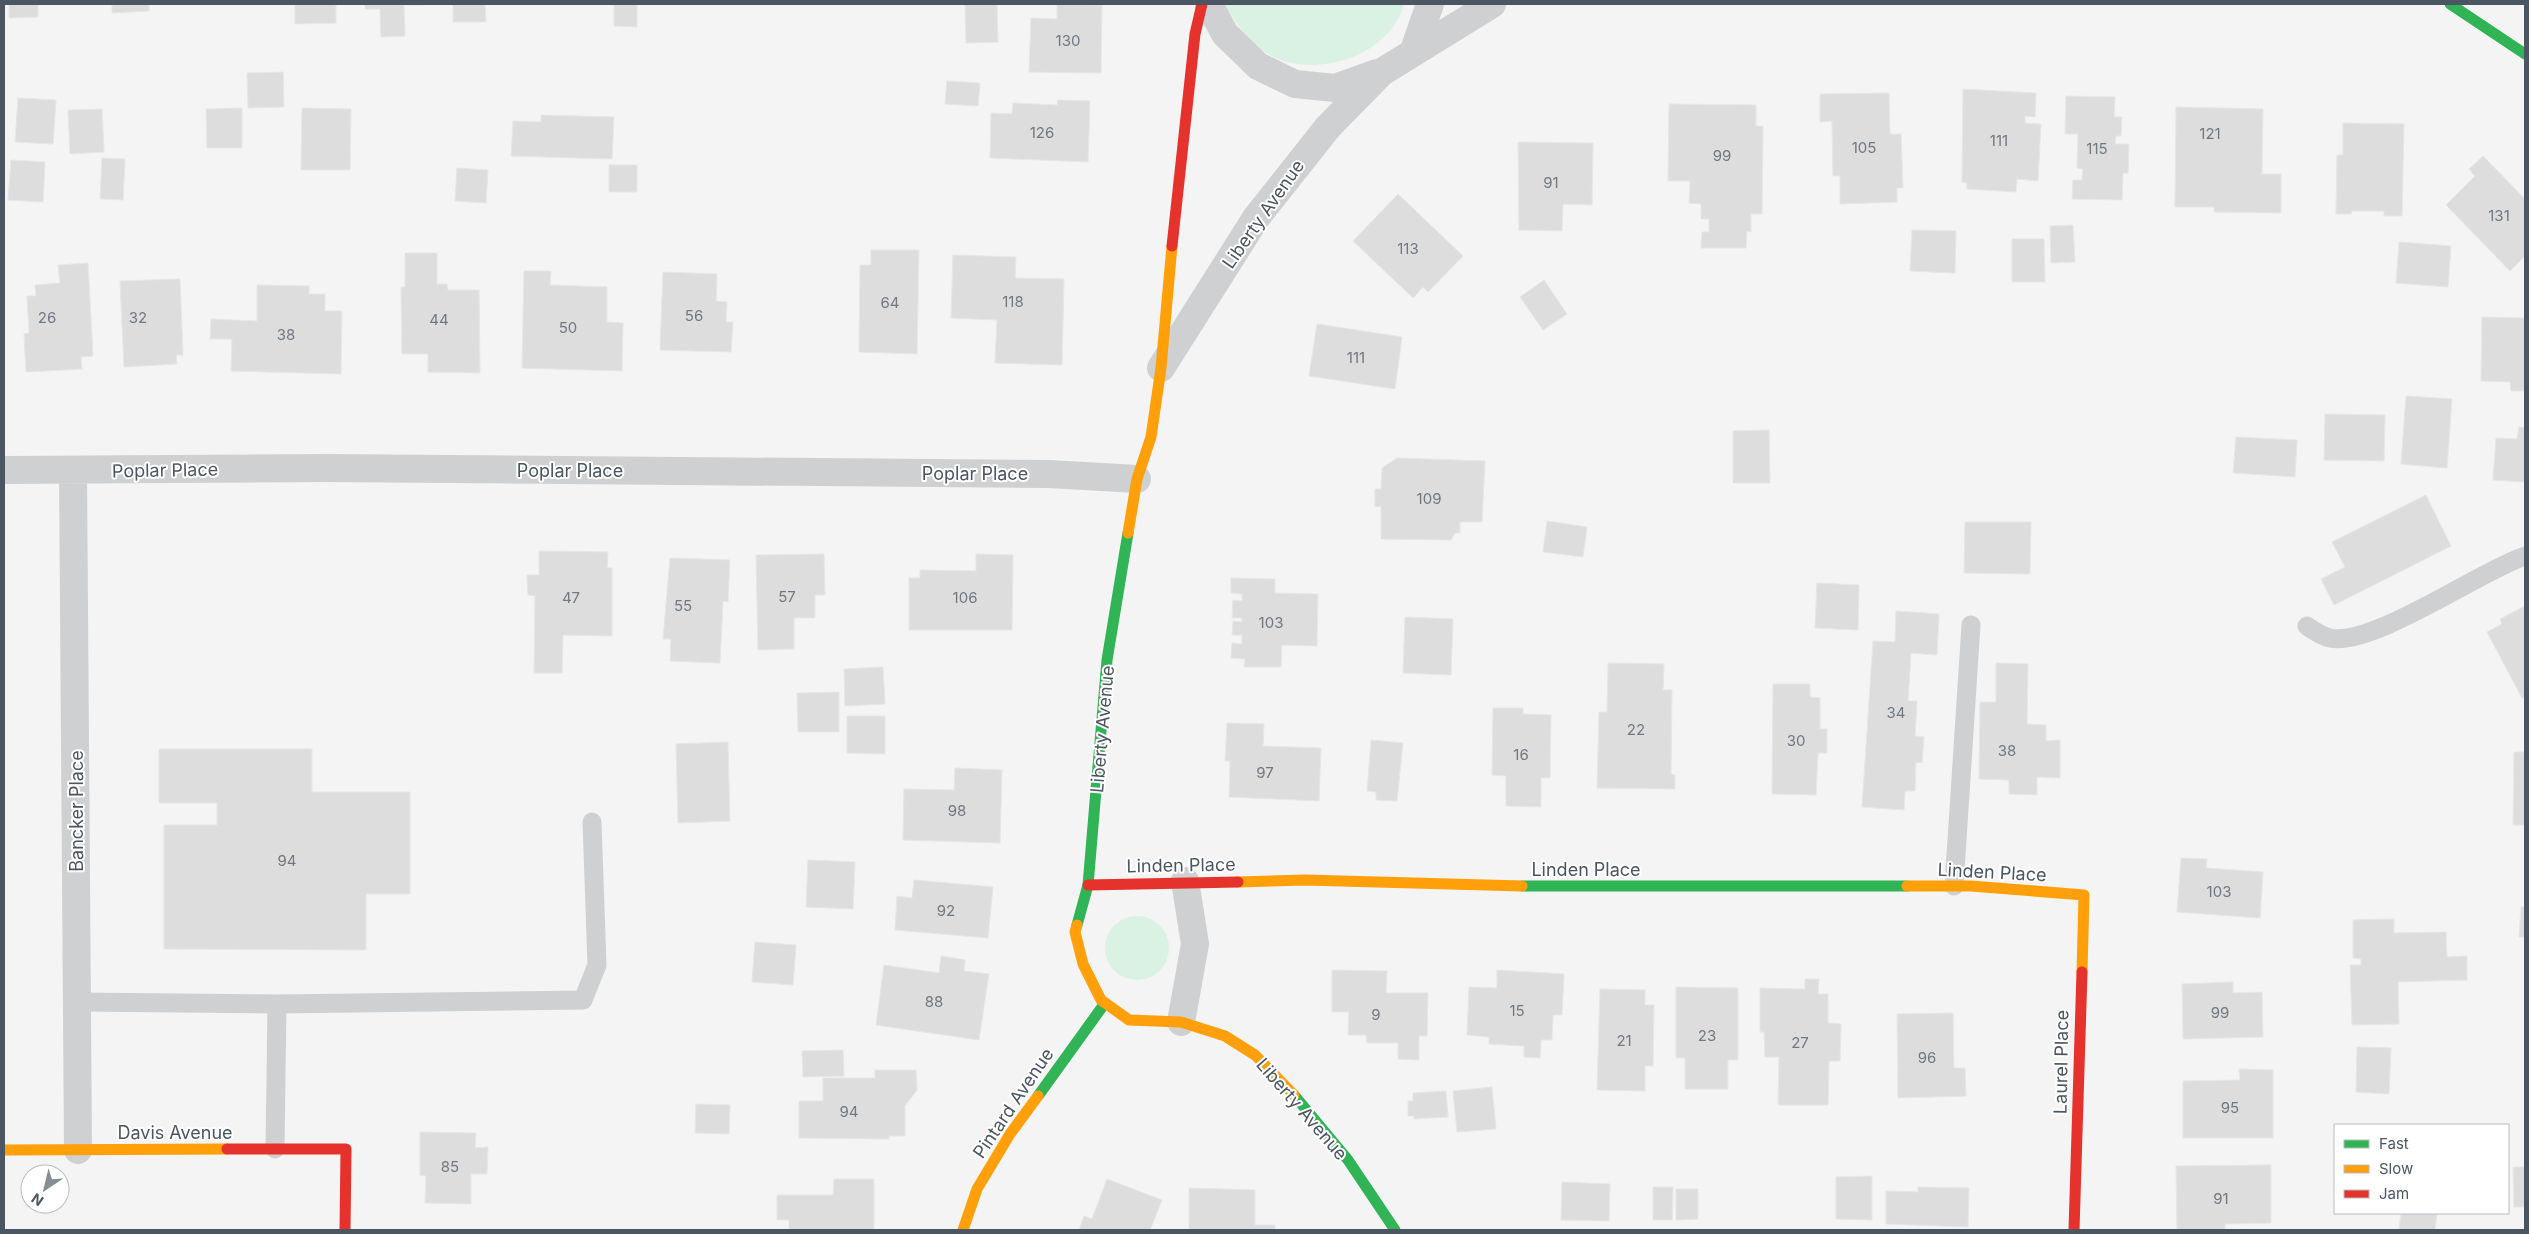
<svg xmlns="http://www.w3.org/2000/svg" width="2529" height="1234" viewBox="0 0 2529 1234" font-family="Inter,sans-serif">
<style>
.green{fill:#d9f2e3}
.building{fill:#ddddde;stroke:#e5e6e7}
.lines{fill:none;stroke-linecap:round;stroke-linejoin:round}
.lane{stroke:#ced0d2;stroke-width:19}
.street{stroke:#ced0d2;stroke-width:28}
.fast{stroke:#30b455;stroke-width:11}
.slow{stroke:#ff9f0a;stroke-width:11}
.jam{stroke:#e5322d;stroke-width:11}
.labels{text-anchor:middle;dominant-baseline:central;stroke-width:4;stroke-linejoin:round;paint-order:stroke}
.number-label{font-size:15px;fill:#707881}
.street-label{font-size:18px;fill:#4a5661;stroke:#fff}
</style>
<rect width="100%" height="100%" fill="#f4f4f4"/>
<path class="green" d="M1225,4H1404C1389,60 1305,83 1260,49C1244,36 1235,21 1225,4Z
M1105 948a32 32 0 1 1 64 0a32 32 0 1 1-64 0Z"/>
<path class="building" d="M9,4H38V17L9,18Z
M112,4H149V11L112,13Z
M295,4H336V23L295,24Z
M365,4H424V5H404L405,36L381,37L380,9H365Z
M453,4H485L486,22H453Z
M614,4H637V27L614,26Z
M965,4H997L998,42L966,43Z
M1057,4L1102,5L1101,73L1029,72L1031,18L1057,19Z
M283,72L284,107L248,108L247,73Z
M947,81L980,83L978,106L945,104Z
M1963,89L2036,93L2035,117L2025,116V123L2041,124L2038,181L2017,179L2016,192L1967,189V183L1962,182Z
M1889,93L1890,134H1901L1903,188H1897V202L1840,204V176H1833L1832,121L1820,122V94Z
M2066,96L2115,97L2114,117H2122L2121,136H2116L2115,144H2129L2128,173H2123L2122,200L2072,199L2073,180H2082L2083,169L2077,168L2078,134H2065Z
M18,98L56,100L53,144L15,142Z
M1058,100L1090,101L1088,162L990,158L991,113L1012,114L1013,103L1057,105Z
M1669,104L1756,105V126H1763L1762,214H1751V232L1747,231L1746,248H1701L1702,232H1709V219H1701V204L1689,203L1690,181H1668Z
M2176,107L2263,109L2262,174H2281V213L2214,212V207H2175Z
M242,108V148H207L206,109Z
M302,108L351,109L350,170H301Z
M102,109L104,152L70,154L68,110Z
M541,115L614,117L612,159L511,156L513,121L541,122Z
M2343,123L2404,124L2402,216H2384V211H2352L2351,214H2336L2337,155H2343Z
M1518,142L1593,143L1592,205L1563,204L1562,231L1519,230Z
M2483,156L2525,199V256L2510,271L2446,205L2475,176L2469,169Z
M102,158L125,159L123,200L100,199Z
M11,160L45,162L43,202L8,200Z
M609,165H637V192H609Z
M457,168L488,170L486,203L455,201Z
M1398,194L1463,256L1428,292L1423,287L1413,298L1353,241Z
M2073,225L2075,262L2051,263L2050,226Z
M1912,230L1956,231L1955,273L1910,271Z
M2012,239H2044L2045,282H2012Z
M2399,242L2451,246L2448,287L2396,283Z
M871,250H919L917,354L859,352L860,265H871Z
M405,253H437V284H447L448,290H479L480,373L428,372V354H402L401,287H405Z
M953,255L1016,257L1015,278L1064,279L1062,365L995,363L997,320L951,318Z
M88,263L93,356L81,357L82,369L26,372L24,334L29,333L27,296H36L35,285L60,283L58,265Z
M524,271H551L550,285L607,287V322L623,323L622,371L522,368Z
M663,272L717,274L716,301L727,302L726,322H733L731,352L660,350Z
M180,279L183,355H176L177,364L124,367L120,281Z
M1544,280L1567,314L1543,330L1520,297Z
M257,285L309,286V294H325V311H342L341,374L231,371L232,339H210L211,319L257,321Z
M2482,317L2525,318V391H2511L2510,382L2481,381Z
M1317,324L1402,337L1395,389L1309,376Z
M2406,396L2452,399L2447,468L2401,464Z
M2325,414L2385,415L2384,461L2324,460Z
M2519,427L2525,428V482L2493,480L2496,438L2517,439Z
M1769,430L1770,483H1733V431Z
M2236,437L2297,440L2295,477L2233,473Z
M1397,458L1485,461L1482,522H1460V533H1455L1451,540L1381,539V506L1375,507V489H1381L1382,468Z
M2426,495L2451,546L2334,605L2321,579L2345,567L2332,542Z
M1547,521L1587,527L1583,557L1543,552Z
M1965,522H2031L2030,574L1964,573Z
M539,551L608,552L607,568H612V636L563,635L562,673H534L535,596L528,595L527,575H539Z
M824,554L825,595H815V618H794V649L758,650L756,555Z
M976,554L1013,555L1012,630H909V578H920V570L976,571Z
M670,558L730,560L728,602L723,601L720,663L670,661L671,639H663Z
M1231,578L1275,579V593L1318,594L1317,646L1282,645L1281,667H1244L1245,659L1231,658L1232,643L1242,644V635H1232L1233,621L1242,622V618H1232L1233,600L1242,601V594L1231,593Z
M1817,583L1859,585L1858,630L1815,628Z
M2525,606V696L2522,698L2487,632L2502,624L2500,619Z
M1896,611L1939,614L1937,655L1911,653L1908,701H1917L1915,736L1924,737L1922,763L1916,762L1915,791H1905L1904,810L1862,807L1873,641L1895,642Z
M1405,617L1453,619L1451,675L1403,673Z
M1608,663L1664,664L1663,690H1672L1671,774L1675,775V789L1597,788L1599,712H1607Z
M1996,663L2028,664L2027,724L2046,725V741L2060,740V778L2037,777V795L2009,794V780L1979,779L1980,702H1996Z
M883,667L885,704L845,706L844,669Z
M1773,684H1810V697L1820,698V729H1827V753H1818L1816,795L1772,794Z
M839,692V732H798L797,693Z
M1493,708H1523V714L1551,715L1550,778H1541V807L1506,806V776L1492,775Z
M847,716H885V754L847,753Z
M1227,723L1264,724L1263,746L1321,748L1319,801L1229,797L1230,761H1225Z
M1371,740L1403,743L1397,801L1376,800V792L1367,791Z
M728,742L730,821L678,823L676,744Z
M159,749H312V792H410V894H366V950L164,949V825H217V803H159Z
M2514,752H2525V825H2513Z
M955,768L1002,770L1000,843L903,840L904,789L954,790Z
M2181,858L2207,859L2206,868L2263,872L2260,918L2177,912Z
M808,860L855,862L853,909L806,907Z
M914,880L993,887L988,938L895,930L897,896L912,898Z
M2521,907H2525V937H2519Z
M2394,919V933L2446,932L2447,957L2467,956V980L2398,982L2399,1024L2352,1025L2350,965H2361V959L2353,958V920Z
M755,942L796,945L793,985L752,982Z
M941,956L965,960L964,971L989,974L979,1040L876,1025L884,965L939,973Z
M1332,970L1387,971L1386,993H1428L1427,1036H1419V1060L1398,1059V1043H1367L1366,1035H1348L1349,1012H1332Z
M1497,970L1564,974L1562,1015H1553L1552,1040H1541L1540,1058L1524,1057V1046L1489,1044V1037L1467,1035L1469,987L1497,988Z
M1805,979H1819L1818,994H1828V1023L1841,1024L1840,1061H1829L1828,1105H1778L1779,1057H1765L1764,1032H1760V988L1805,989Z
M2233,982V993L2262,992L2263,1037L2183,1039L2182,984Z
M1676,987L1738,988V1060H1728V1089H1685V1058H1676Z
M1600,989L1645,990V1005H1654L1653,1066H1645V1091L1597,1090Z
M1953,1013L1954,1068H1965L1966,1096L1898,1098L1897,1014Z
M2357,1047L2391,1048L2389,1094L2356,1092Z
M843,1050L844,1076L803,1077L802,1051Z
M2239,1069L2273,1070V1138H2183V1081L2240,1080Z
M875,1070H916L917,1090L905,1106V1136H889V1139L799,1138V1101H823V1078H875Z
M1492,1087L1496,1129L1457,1132L1453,1091Z
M1446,1091L1448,1117L1414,1119V1116H1408V1101H1413V1093Z
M696,1104L730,1105L729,1134L695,1133Z
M420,1132L476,1133L475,1148L488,1147L487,1174H471V1204L425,1203L426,1176L420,1175Z
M2271,1165V1223L2225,1224V1230H2177L2176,1166Z
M2513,1167H2525V1207H2514Z
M1872,1176V1220L1836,1219V1177Z
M834,1179H874V1230H789V1220H777V1195H833Z
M1107,1179L1162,1200L1150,1230H1079L1084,1216L1092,1219Z
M1562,1182L1610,1184L1609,1221L1561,1220Z
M1653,1187H1673L1672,1220H1653Z
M1918,1187L1969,1188L1968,1227L1886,1224V1191L1918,1192Z
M1189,1188L1255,1190V1225H1275V1230H1189Z
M1676,1189H1698V1219L1676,1220Z
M2401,1213H2437L2435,1230H2399Z"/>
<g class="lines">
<path class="lane" d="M2307,626C2314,631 2321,636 2330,638C2372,647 2480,571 2525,556
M1954,886L1971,625
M77,1002L277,1004L583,1000L597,965L592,822
M275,1149L277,1004"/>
<path class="street" d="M1209,4L1225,34L1258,66L1295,84L1335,88L1377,73
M1414,50L1430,4
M1161,368L1256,218L1328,127L1382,72L1492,4
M4,470L326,468L1049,474L1137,479
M73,471L78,1150
M1181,1022L1195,944L1185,881"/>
<path class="fast" d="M2450,4L2525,54
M1522,886H1907
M1077,925L1088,885L1107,660L1128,533
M1294,1095L1348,1160L1395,1230
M1038,1096L1105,1003"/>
<path class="slow" d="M1128,533L1137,479L1151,437L1161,368L1172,246
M1238,882L1305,880L1522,886
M1907,886H1971L2084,895L2082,972
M1077,925L1075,932L1083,964L1101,1000L1129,1020L1181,1022L1225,1036L1255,1055L1294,1095
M4,1150L227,1149
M963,1230L977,1189L1010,1134L1038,1096"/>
<path class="jam" d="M1172,246L1195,34L1202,4
M1088,885L1238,882
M227,1149H346L345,1230
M2074,1230L2082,972"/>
</g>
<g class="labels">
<g class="number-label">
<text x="1068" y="40">130</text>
<text x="1042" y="132">126</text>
<text x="2210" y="133">121</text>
<text x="1999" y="140">111</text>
<text x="1864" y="147">105</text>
<text x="2097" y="148">115</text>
<text x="1722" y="155">99</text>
<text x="1551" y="182">91</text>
<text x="2499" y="215">131</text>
<text x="1408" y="248">113</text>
<text x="1013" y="301">118</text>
<text x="890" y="302">64</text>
<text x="694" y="315">56</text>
<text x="47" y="317">26</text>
<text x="138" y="317">32</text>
<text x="439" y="319">44</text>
<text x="568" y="327">50</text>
<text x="286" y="334">38</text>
<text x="1356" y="357">111</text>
<text x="1429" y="498">109</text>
<text x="787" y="596">57</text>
<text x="571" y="597">47</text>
<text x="965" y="597">106</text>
<text x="683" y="605">55</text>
<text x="1271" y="622">103</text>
<text x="1896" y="712">34</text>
<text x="1636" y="729">22</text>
<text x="1796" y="740">30</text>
<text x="2007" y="750">38</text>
<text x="1521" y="754">16</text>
<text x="1265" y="772">97</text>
<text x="957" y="810">98</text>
<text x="287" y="860">94</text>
<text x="2219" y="891">103</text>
<text x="946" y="910">92</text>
<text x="934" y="1001">88</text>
<text x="1517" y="1010">15</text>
<text x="2220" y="1012">99</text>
<text x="1376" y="1014">9</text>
<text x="1707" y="1035">23</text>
<text x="1624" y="1040">21</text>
<text x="1800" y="1042">27</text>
<text x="1927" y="1057">96</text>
<text x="2230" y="1107">95</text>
<text x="849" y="1111">94</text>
<text x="450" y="1166">85</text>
<text x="2221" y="1198">91</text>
</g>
<g class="street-label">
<text transform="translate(1263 214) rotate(-55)">Liberty Avenue</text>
<text transform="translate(165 470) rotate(-1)">Poplar Place</text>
<text x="570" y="470">Poplar Place</text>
<text x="975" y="473">Poplar Place</text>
<text transform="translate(1102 729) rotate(-85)">Liberty Avenue</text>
<text transform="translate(76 811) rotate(-90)">Bancker Place</text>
<text transform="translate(1181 865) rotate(-1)">Linden Place</text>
<text x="1586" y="869">Linden Place</text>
<text transform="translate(1992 872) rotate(3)">Linden Place</text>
<text transform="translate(2061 1062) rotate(-89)">Laurel Place</text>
<text transform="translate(1013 1103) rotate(-56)">Pintard Avenue</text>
<text transform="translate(1302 1109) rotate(49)">Liberty Avenue</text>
<text x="175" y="1132">Davis Avenue</text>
</g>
</g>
<rect width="2529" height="1234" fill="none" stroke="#4a5661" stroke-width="10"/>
<rect x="2334" y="1124" width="175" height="90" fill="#ffffff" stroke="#b7bbc0"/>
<rect x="2344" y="1140" width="25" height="8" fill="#30b455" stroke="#b7bbc0"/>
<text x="2379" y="1149" font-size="15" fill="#4a5661">Fast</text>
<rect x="2344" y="1165" width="25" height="8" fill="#ff9f0a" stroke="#b7bbc0"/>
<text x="2379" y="1174" font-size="15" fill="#4a5661">Slow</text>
<rect x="2344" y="1190" width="25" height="8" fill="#e5322d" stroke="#b7bbc0"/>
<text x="2379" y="1199" font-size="15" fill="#4a5661">Jam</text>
<g transform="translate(45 1189) rotate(215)"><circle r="24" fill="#ffffff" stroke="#b7bbc0"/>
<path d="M0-4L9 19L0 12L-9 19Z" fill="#868d94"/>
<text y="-8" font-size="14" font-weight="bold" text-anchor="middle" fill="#4a5661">N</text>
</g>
</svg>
